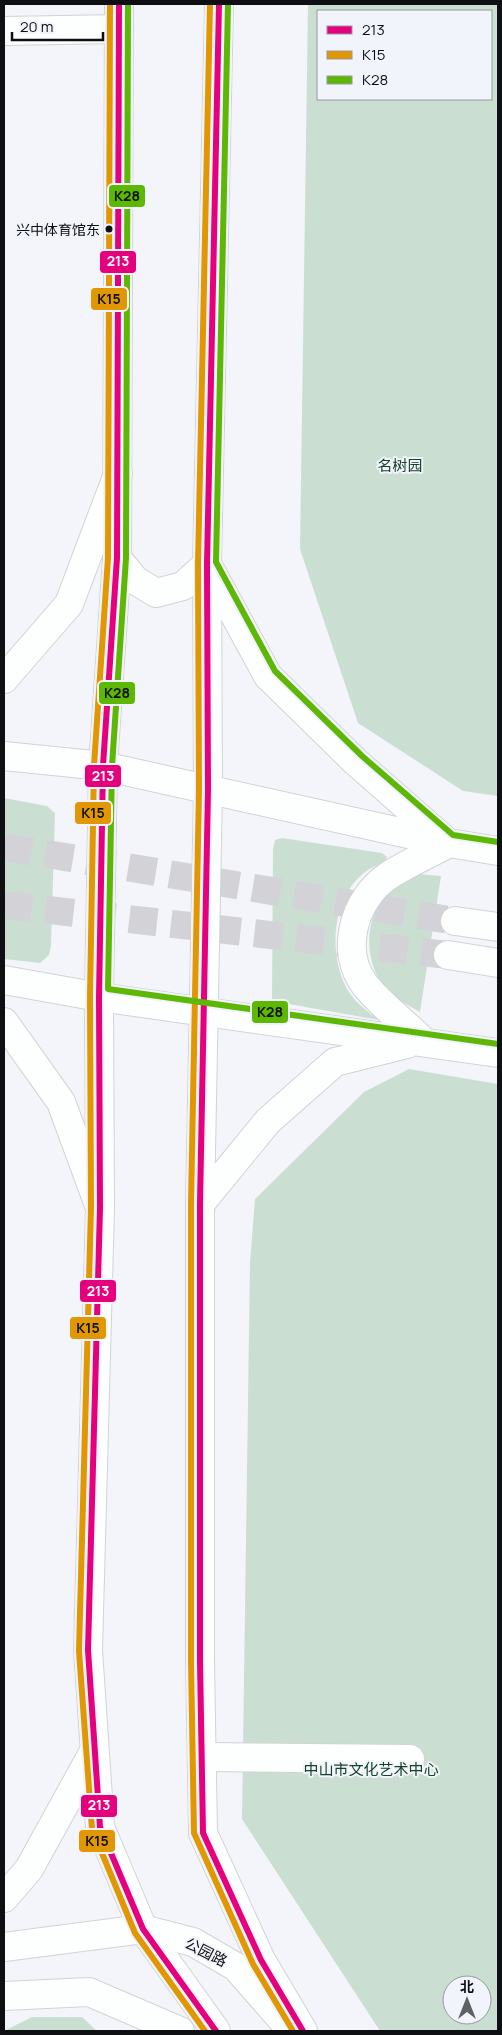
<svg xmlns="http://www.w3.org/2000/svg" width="502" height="2035" viewBox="0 0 502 2035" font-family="Manrope,'Noto Sans SC',sans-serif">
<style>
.green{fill:#cadfd2;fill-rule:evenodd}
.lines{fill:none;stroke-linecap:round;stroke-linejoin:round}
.trunk-tunnel{stroke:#d2d2d7;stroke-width:28;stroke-dasharray:28 14;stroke-linecap:butt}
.minor-casing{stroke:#d2d3d6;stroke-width:30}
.secondary-casing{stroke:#d2d3d6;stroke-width:30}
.primary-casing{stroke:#d2d3d6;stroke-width:30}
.trunk-casing{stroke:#d2d3d6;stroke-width:30}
.minor{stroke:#fdfefe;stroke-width:28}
.secondary{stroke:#fdfefe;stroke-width:28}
.primary{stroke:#fdfefe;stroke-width:28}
.trunk{stroke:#fdfefe;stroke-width:28}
.bus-1-casing{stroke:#f2f4fc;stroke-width:10}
.bus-2-casing{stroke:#f2f4fc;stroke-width:10}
.bus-3-casing{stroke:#f2f4fc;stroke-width:10}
.bus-1{stroke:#e5007d;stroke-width:6}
.bus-2{stroke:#e09702;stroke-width:6}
.bus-3{stroke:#5db705;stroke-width:6}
.bus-dot{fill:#0e0f12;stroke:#f2f4fc;stroke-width:2}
.labels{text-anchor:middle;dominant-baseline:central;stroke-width:4;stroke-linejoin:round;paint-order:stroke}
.bus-label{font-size:14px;fill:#0e0f12;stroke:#f2f4fc;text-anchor:end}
.park-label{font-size:15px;fill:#144224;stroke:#f2f4fc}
.street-label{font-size:15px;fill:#0e0f12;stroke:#f2f4fc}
.line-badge{stroke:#f2f4fc;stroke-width:2}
.badge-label{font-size:14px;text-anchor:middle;font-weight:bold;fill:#fff}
.pale-badge-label{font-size:14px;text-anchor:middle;font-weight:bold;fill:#111}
</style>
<rect width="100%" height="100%" fill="#f4f5fa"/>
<path class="green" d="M308,4H498V796L463,791L358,723L300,549ZM318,11H491V99H318Z
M4,798L47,806L55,813L51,946L49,955L40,963L4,959Z
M282,838L382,853L387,857L385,862C380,864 373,867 368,870C332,894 328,952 346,987C353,1001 367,1011 379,1020L272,1001L273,849L275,840Z
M418,874L441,876L420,1012C410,1006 399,1001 390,993C364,969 362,921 386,894C395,885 407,879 418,874Z
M409,1069L498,1084V2031H380L242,1819L250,1262L255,1199L364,1092ZM452,1985H482V2015H452Z
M32,2017H82L97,2031H4Z"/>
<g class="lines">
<path class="trunk-tunnel" d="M4,847L455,921
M4,905L448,955"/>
<g class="minor-casing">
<path id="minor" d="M4,31L119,29
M202,1757L410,1759"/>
</g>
<g class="secondary-casing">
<path id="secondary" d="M4,1898L29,1869L93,1753
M4,1947L143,1929L193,1942L236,1967L292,2031
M4,1996L89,1992L180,2031"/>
</g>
<g class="primary-casing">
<path id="primary" d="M119,4L117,558L103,766L99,997L100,1208L88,1650L100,1827L143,1929L216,2031
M219,4L207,564L208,790L200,1204V1661L203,1833L261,1960L303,2031
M117,558L135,580L156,593L183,586L207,564"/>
</g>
<g class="trunk-casing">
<path id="trunk" d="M207,564L268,676L356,762L447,842
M4,679L69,604L118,474
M4,756L103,766L449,843L498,851
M455,921L498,927
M448,955L498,963
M4,980L99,997L498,1053
M4,1022L61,1102L100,1208
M423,1041C406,1024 379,1003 365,985C339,951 354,899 388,876C406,864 429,854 449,843
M200,1204L268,1121L335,1062L407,1044"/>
</g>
<use href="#minor" class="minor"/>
<use href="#secondary" class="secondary"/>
<use href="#primary" class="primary"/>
<use href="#trunk" class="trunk"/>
<g class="bus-1-casing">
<path id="bus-1" d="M119,4L117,558L103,766L99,997L100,1208L88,1650L100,1827L143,1929L216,2031
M219,4L207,564L208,790L200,1204V1661L203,1833L261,1960L303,2031"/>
</g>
<g class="bus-2-casing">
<path id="bus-2" d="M110,4L108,558L94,766L90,997L91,1208L79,1651L92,1829L135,1933L205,2031
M210,4L198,564L199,790L191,1204V1661L194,1833L253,1964L293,2031"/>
</g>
<g class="bus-3-casing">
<path id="bus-3" d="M128,4L126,558L112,766L108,989L498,1044
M228,4L216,562L275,671L362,756L453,835L498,842"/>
</g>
<use href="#bus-1" class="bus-1"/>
<use href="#bus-2" class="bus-2"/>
<use href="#bus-3" class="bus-3"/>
</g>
<circle class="bus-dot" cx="109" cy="229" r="4.5"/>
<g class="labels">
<g class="bus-label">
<text x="100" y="229">兴中体育馆东</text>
</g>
<g class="park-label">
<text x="400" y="465">名树园</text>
<text x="371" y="1769">中山市文化艺术中心</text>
</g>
<g class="street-label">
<text transform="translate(206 1952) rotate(27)">公园路</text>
</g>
</g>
<g class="line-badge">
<rect x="108" y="184" width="38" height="24" rx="5" fill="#5db705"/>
<rect x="99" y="250" width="38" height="24" rx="5" fill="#e5007d"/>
<rect x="90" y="287" width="38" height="24" rx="5" fill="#e09702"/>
<rect x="98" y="681" width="38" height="24" rx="5" fill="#5db705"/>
<rect x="84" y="764" width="38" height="24" rx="5" fill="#e5007d"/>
<rect x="74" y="801" width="38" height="24" rx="5" fill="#e09702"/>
<rect x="251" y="1000" width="38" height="24" rx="5" fill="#5db705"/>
<rect x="79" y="1279" width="38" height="24" rx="5" fill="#e5007d"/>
<rect x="69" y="1316" width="38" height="24" rx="5" fill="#e09702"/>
<rect x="80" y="1794" width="38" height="24" rx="5" fill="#e5007d"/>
<rect x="78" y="1829" width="38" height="24" rx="5" fill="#e09702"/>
</g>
<g class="badge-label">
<text x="118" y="266">213</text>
<text x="103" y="781">213</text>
<text x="98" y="1296">213</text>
<text x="99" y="1810">213</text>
</g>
<g class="pale-badge-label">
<text x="127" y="201">K28</text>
<text x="109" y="304">K15</text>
<text x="117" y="698">K28</text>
<text x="93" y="818">K15</text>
<text x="270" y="1017">K28</text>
<text x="88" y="1333">K15</text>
<text x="97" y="1846">K15</text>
</g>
<rect width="502" height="2035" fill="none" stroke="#0e0f12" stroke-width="10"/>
<rect x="317" y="10" width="175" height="90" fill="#f2f4fc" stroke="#97989e"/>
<rect x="327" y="26" width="25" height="8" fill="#e5007d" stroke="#97989e"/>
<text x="362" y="35" font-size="15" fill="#0e0f12">213</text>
<rect x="327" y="51" width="25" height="8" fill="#e09702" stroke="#97989e"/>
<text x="362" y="60" font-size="15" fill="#0e0f12">K15</text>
<rect x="327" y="76" width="25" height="8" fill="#5db705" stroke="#97989e"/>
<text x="362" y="85" font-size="15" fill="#0e0f12">K28</text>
<g transform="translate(467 2000)"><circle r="24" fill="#f2f4fc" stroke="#97989e"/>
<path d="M0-4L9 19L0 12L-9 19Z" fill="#5e6063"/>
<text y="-8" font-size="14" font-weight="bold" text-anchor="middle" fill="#0e0f12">北</text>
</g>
<path d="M12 32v8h91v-8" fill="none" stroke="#0e0f12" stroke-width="2.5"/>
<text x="20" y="32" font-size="15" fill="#0e0f12" stroke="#f2f4fc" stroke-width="4" paint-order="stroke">20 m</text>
</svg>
